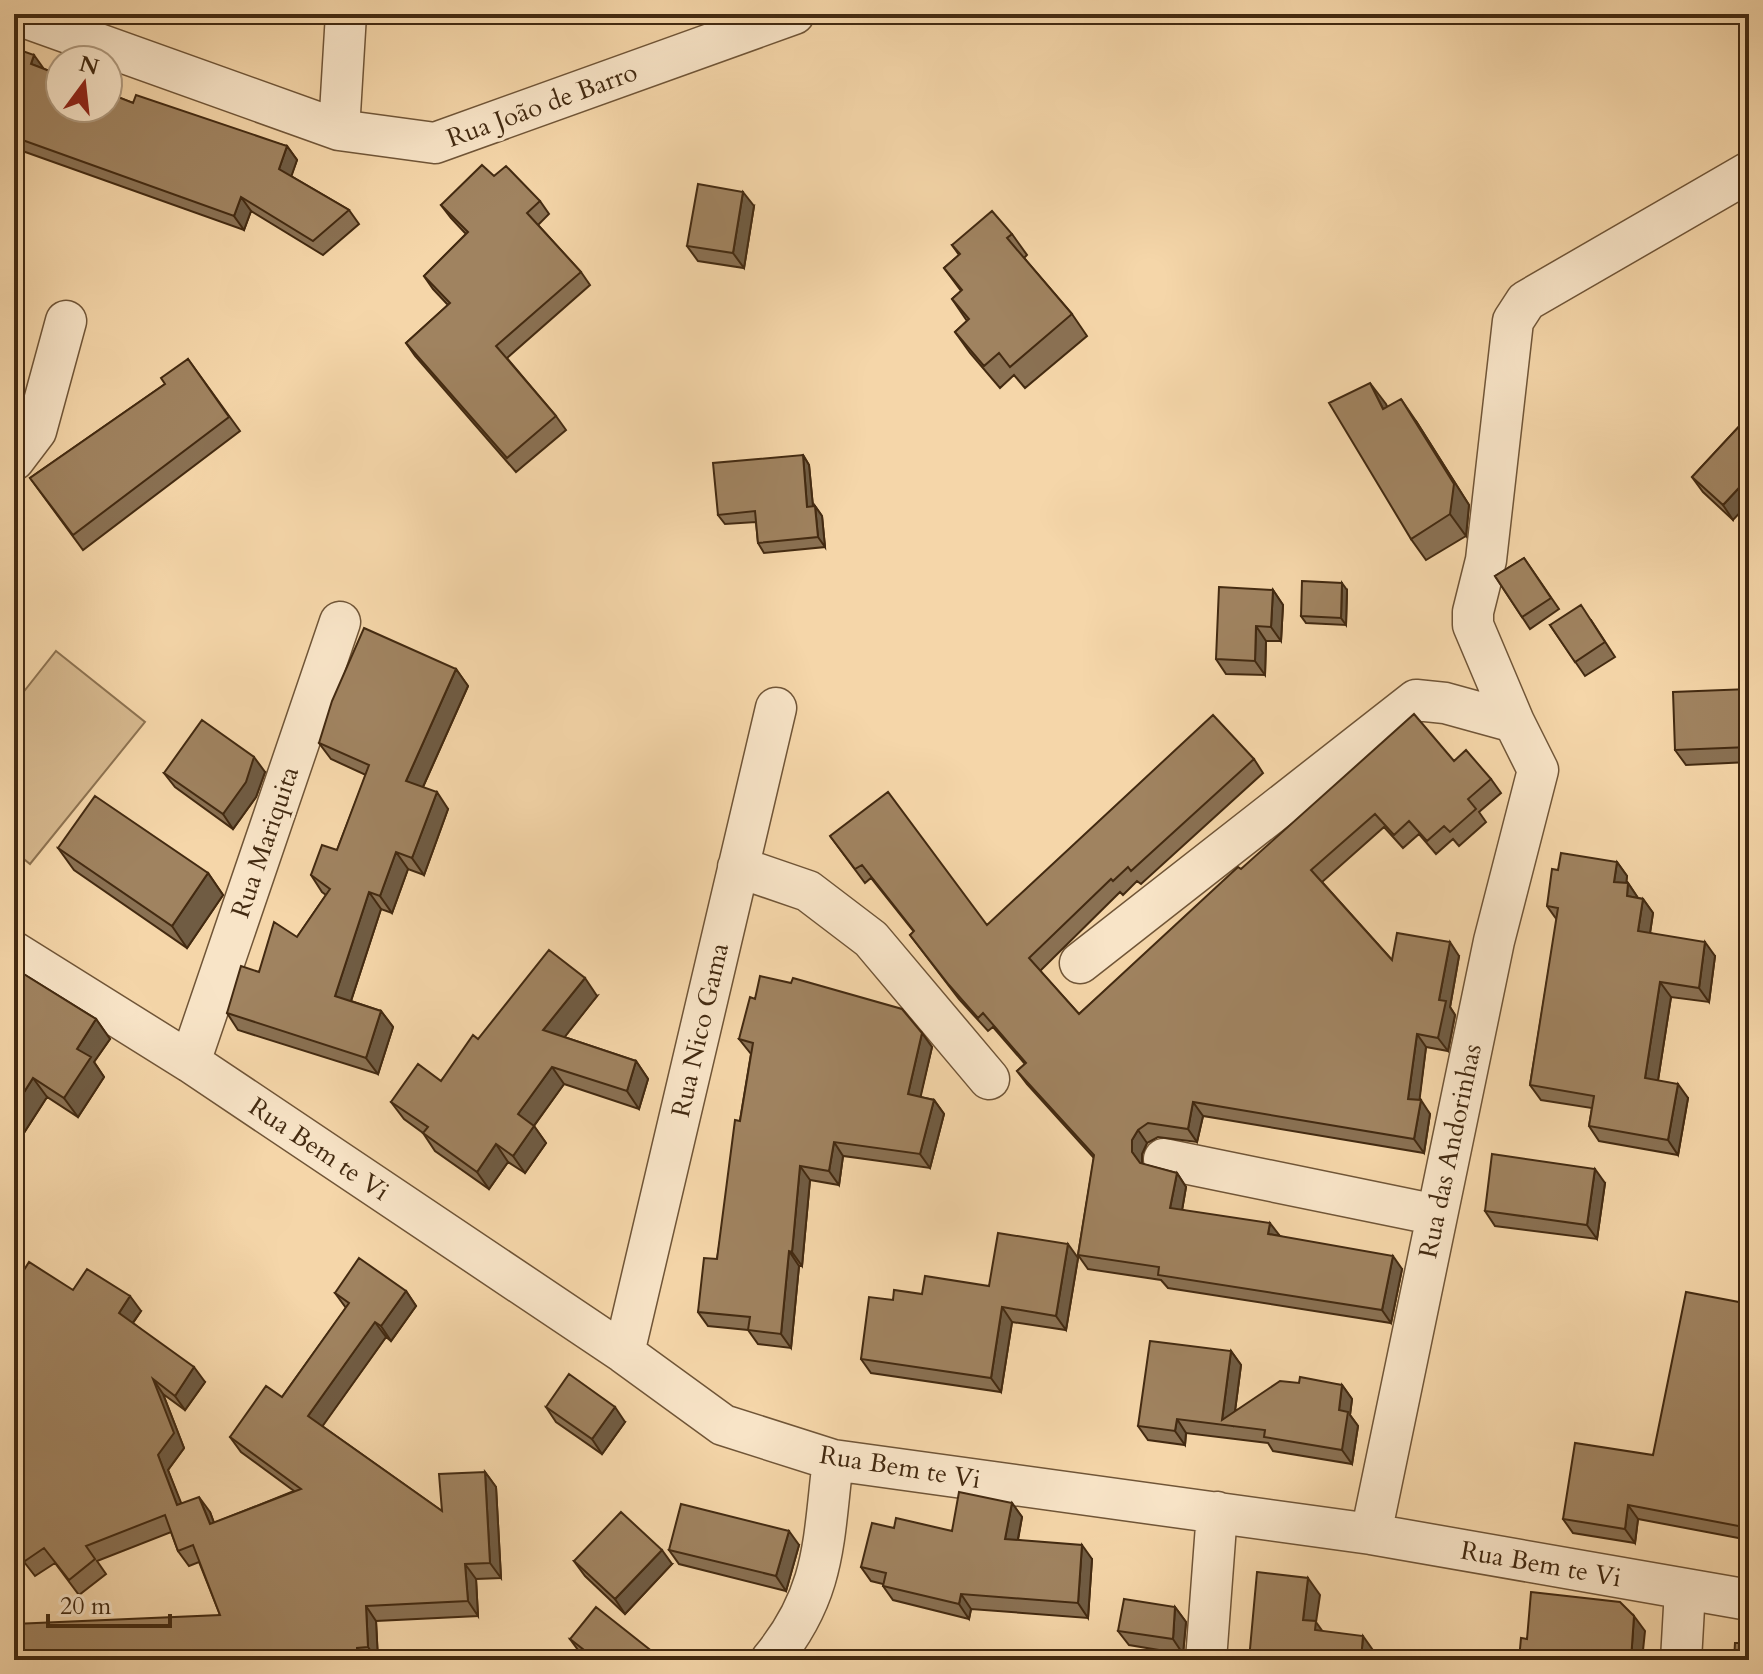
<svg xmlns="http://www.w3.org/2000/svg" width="1763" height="1674" viewBox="0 0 1763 1674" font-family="Cardo,serif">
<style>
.green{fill:#d7b98f;stroke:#8d7250;stroke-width:2}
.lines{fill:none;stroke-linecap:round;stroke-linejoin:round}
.minor-casing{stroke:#705537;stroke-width:43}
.minor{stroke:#f8e4c7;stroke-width:40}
.wall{fill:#8a7153;stroke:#432a11;stroke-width:2}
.shaded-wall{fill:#705c43;stroke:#432a11;stroke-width:2}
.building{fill:#a08360;stroke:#432a11;stroke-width:2}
.labels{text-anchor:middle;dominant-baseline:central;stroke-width:7;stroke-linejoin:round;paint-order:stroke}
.street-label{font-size:26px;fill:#432a11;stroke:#f8e4c7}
</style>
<rect width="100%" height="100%" fill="#f5d6a9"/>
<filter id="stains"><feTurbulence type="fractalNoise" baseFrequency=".0025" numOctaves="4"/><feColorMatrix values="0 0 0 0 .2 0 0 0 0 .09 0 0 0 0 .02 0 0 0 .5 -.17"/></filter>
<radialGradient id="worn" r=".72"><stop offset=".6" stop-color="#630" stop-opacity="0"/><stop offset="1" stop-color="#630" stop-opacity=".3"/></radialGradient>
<path class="green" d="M56,651L145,722L30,864L14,851V704Z"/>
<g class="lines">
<g class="minor-casing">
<path id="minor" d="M15,14L339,130L435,143L794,14
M339,130L346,14
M14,460L36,431L66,321
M1514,722L1473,625V612L1486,560L1513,321L1526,301L1749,172
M738,867L808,891L871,939L989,1079
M14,952L190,1062L624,1353L723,1425L833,1460L1371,1534L1749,1600
M1080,963L1416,700L1445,703L1514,722L1538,770L1494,941L1371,1534
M190,1062L340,622
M1164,1159L1437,1215
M624,1353L776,708
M771,1660C826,1593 823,1542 833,1460
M1206,1660L1217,1512
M1681,1660L1685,1590"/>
</g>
<use href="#minor" class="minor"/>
</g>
<path class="wall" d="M14,48L44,69L133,103L287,146L297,160L291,176L349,210L359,224L323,255L251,211L244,230L14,148Z
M494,176L540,201L549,214L538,225L581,272L590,285L507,358L556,416L566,430L516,472L415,356L406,343L448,305L433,289L424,276L466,234L451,218L441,205Z
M754,206L744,268L698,261L687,246Z
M1012,234L1027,255L1024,258L1072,314L1087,336L1025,388L1014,375L1000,388L970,353L955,332L967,321L952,299L961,291L944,268L959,255L952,245Z
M188,359L240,431L83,550L30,478L165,384Z
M1387,407L1416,421L1469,505L1466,536L1426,560L1411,539Z
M1745,420L1733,520L1703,492L1692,477Z
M803,455L809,465L813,507L815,506L822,516L825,547L764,553L758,543L756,522L725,524L718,515Z
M1524,558L1559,609L1530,629L1495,576Z
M1273,590L1283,605L1281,641H1266L1265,675L1226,674L1216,659Z
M1347,590L1346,625L1306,623L1301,616Z
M1591,620L1615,657L1585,676L1550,625Z
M456,669L468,686L423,787L448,809L424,875L408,869L392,913L381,909L351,1001L381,1011L393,1027L378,1074L238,1030L227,1013L259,972L297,937L326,895L322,892L311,875L337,850L366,775L331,759L319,743Z
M1749,689V762L1686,765L1675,750Z
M1254,759L1263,773L1141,884L1137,881L1123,895L1120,892L1040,971L1079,1014L1241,869L1454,761L1491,779L1501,793L1479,812L1486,822L1459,846L1453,839L1436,854L1419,834L1403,848L1384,827L1322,882L1392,960L1459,956L1450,1007L1455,1015L1448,1051L1426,1047L1419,1100L1430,1114L1424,1153L1203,1116L1197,1142L1158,1137L1147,1143L1142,1154V1164L1177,1173L1186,1187L1182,1210L1402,1269L1391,1323L1168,1288L1161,1280L1088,1269L1078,1255L1094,1158L1027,1084L1017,1071L1025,1064L993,1027L988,1031L959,999L910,935L914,932L871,878L865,883L830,836L987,925Z
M265,772L256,797L233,829L175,787L164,773Z
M58,848L208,873L223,895L187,948L74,870Z
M1617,862L1627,876L1626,883H1628L1638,898L1643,899L1653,913L1650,933L1715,956L1709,1002L1671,997L1658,1080L1688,1098L1678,1155L1599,1141L1589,1126L1592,1108L1541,1100L1530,1085L1557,920L1547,906L1558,870Z
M14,968L96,1019L110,1039L94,1062L104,1077L78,1117L47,1097L20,1139L21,1216H14Z
M597,996L564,1037L636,1061L648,1079L639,1109L564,1084L534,1126L546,1143L525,1173L508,1162L489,1189L435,1151L423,1133L404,1119L391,1102L441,1081L478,1039Z
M922,1033L932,1047L920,1097L934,1100L944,1114L930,1168L843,1156L839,1185L810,1180L802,1266H799L791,1348L758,1344L748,1330L708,1326L698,1312L717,1259L751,1054L739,1039Z
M1605,1183L1597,1239L1495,1226L1485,1211Z
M1078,1258L1066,1330L1012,1322L1001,1392L871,1373L861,1359L893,1300L922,1294L989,1286Z
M1749,1266V1540L1638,1519L1635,1543L1573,1533L1563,1519L1653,1455L1739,1302Z
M73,1290L141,1311L133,1323L205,1382L185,1410L163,1394L184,1448L168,1470L181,1504L210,1512L214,1523L294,1491L241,1452L230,1437L282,1397L346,1308L335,1293L406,1291L416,1306L391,1341L386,1337L322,1426L442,1511L485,1472L496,1487L501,1578L476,1579L478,1616L376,1621L378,1660H14L220,1615L199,1562L189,1566L178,1551L171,1532L97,1561L106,1574L79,1595L55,1563L35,1576L14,1549V1459Z
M1231,1351L1241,1365L1235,1411L1299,1383L1342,1385L1352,1399L1350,1415L1358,1426L1352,1464L1273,1451L1268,1443L1186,1433L1185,1445L1148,1440L1138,1426Z
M546,1407L625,1422L602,1454L556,1422Z
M1012,1503L1022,1517L1018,1540L1092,1559L1088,1618L971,1609L969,1619L893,1600L883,1586V1584L871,1581L861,1567L894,1528L952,1531Z
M799,1545L786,1591L679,1564L669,1550Z
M574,1561L672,1564L625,1614L585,1576Z
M1175,1607L1186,1622L1183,1654L1129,1645L1118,1631Z
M570,1639L663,1660H588L581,1654Z"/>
<path class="shaded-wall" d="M34,55L44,69L31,64Z
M287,146L297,160L289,183L279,169Z
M743,192L754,206L744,268L733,253Z
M241,197L251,211L244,230L234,216Z
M1370,383L1386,404L1398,430L1383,409Z
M1401,399L1416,421L1469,505L1466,536L1450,514Z
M803,455L809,465L814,517L807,507Z
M1749,477V503L1733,520L1723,505Z
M815,506L822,516L825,547L818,537Z
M1342,583L1347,590L1346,625L1341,618Z
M1273,590L1283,605L1281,641L1271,627Z
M1256,626L1266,641L1265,675L1255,661Z
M456,669L468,686L418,798L406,781Z
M254,757L265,772L256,797L233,829L223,814Z
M437,792L448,809L424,875L412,858Z
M396,852L408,869L392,913L380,896Z
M1617,862L1627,876L1625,896L1614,882Z
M208,873L223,895L187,948L172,926Z
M1628,883L1638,898L1627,896Z
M369,892L381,909L347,1013L335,996Z
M1643,899L1653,913L1648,946L1638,931Z
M1450,942L1459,956L1450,1007L1455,1015L1448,1051L1438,1038L1439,1000Z
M1705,942L1715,956L1709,1002L1699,988Z
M585,978L597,996L556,1048L543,1030Z
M1660,982L1671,997L1656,1093L1645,1078Z
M381,1011L393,1027L378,1074L366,1058Z
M96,1019L110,1039L94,1062L104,1077L78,1117L64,1098L77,1049Z
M922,1033L932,1047L918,1108L908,1094Z
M1417,1034L1426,1047L1418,1112L1408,1099Z
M636,1061L648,1079L639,1109L627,1091Z
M552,1067L564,1084L530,1131L518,1114Z
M33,1078L47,1097L20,1139L21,1216L14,1206V1108Z
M1678,1084L1688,1098L1678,1155L1668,1140Z
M934,1100L944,1114L930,1168L920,1154Z
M1421,1100L1430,1114L1424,1153L1414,1139Z
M1193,1102L1203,1116L1197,1142L1188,1129Z
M534,1126L546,1143L525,1173L513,1156Z
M1138,1130L1147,1143L1142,1154V1166L1132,1152V1140Z
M834,1142L843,1156L839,1185L829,1171Z
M496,1144L508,1162L489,1189L477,1172Z
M800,1166L810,1180L802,1266L792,1252Z
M1595,1169L1605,1183L1597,1239L1587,1225Z
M1177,1173L1186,1187L1180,1222L1170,1208Z
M1270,1223L1280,1236L1268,1234Z
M1068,1244L1078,1258L1066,1330L1056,1316Z
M789,1251L799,1266L791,1348L781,1334Z
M1393,1256L1402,1269L1391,1323L1382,1310Z
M406,1291L416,1306L391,1341L381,1326Z
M130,1296L141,1311L129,1328L119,1313Z
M1002,1307L1012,1322L1001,1392L991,1378Z
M375,1322L386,1337L319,1431L308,1416Z
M1231,1351L1241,1365L1233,1426L1222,1420Z
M194,1367L205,1382L185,1410L175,1396Z
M153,1379L163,1394L184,1448L168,1470L188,1520L177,1505L158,1455Z
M1342,1385L1352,1399L1350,1415L1358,1426L1352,1464L1342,1450L1339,1410Z
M615,1407L625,1422L602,1454L592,1439Z
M1177,1419L1186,1433L1185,1445L1175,1431Z
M485,1472L496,1487L501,1578L490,1563Z
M199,1497L210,1512L220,1539L210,1524Z
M1012,1503L1022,1517L1015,1554L1005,1539Z
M1628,1505L1638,1519L1635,1543L1625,1529Z
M789,1531L799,1545L786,1591L776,1576Z
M1082,1545L1092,1559L1088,1618L1078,1603Z
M662,1550L672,1564L625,1614L615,1599Z
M465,1564L476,1579L478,1616L468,1601Z
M1308,1578L1320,1595L1316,1622L1328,1639L1327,1647L1303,1620Z
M961,1594L971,1609L969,1619L959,1604Z
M366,1606L376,1621L378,1660H377L368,1647Z
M1175,1607L1186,1622L1183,1654L1173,1639Z
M1634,1616L1645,1631L1642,1660H1631Z
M1363,1636L1375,1653V1660H1361Z
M357,1648L365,1660H357Z"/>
<path class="building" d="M14,48L34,55L31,64L60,75V108H108V93L133,103L136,95L287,146L279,169L349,210L313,241L241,197L234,216L14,137Z
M482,165L494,176L506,166L540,201L527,213L581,272L496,346L556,416L507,458L406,343L450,303L424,276L468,232L441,205Z
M698,184L743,192L733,253L687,246Z
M992,211L1012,234L1007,238L1072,314L1010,367L999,353L984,366L955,332L969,319L952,299L962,290L944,268L960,254L952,245Z
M188,359L229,417L73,535L30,478L165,384L161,378Z
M1370,383L1383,409L1401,399L1454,484L1450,514L1411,539L1329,403Z
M1745,420L1749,423V477L1723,505L1692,477Z
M803,455L807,507L815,506L818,537L758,543L755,511L718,515L713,463Z
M1524,558L1551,598L1522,617L1495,576Z
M1302,581L1342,583L1341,618L1301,616Z
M1219,587L1273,590L1271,627L1256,626L1255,661L1216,659Z
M1581,605L1605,642L1575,662L1550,625Z
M364,628L456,669L406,781L437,792L412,858L396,852L380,896L369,892L335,996L381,1011L366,1058L227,1013L241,966L259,972L274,922L297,937L330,889L311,875L322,845L337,850L369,765L319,743L332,701Z
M1749,689V747L1675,750L1673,692Z
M1414,714L1454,761L1466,750L1491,779L1468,799L1476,809L1450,832L1444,826L1427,841L1409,821L1394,835L1375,814L1311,870L1392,960L1397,933L1450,942L1439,1000L1446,1001L1438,1038L1417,1034L1408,1099L1421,1100L1414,1139L1193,1102L1188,1129L1148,1123L1138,1130L1132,1140V1152L1140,1163L1177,1173L1170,1208L1270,1223L1268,1234L1393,1256L1382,1310L1158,1275L1159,1267L1078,1255L1094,1155L1017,1071L1026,1063L983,1013L978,1018L949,985L910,935L914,931L862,865L855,869L830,836L888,792L987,925L1213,715L1254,759L1131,871L1128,867L1113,881L1111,879L1029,958L1079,1014L1238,867L1241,869Z
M202,720L254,757L246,782L223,814L164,773Z
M95,796L208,873L172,926L58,848Z
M1561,853L1617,862L1614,882L1628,883L1627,896L1643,899L1638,931L1705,942L1699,988L1660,982L1645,1078L1678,1084L1668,1140L1589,1126L1594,1096L1530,1085L1558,908L1547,906L1552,869L1558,870Z
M549,950L585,978L543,1030L636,1061L627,1091L552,1067L518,1114L534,1126L513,1156L496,1144L477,1172L423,1133L428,1127L391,1102L418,1064L441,1081L473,1035L478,1039Z
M14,968L96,1019L77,1049L91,1057L64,1098L33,1078L14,1108Z
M760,976L791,983L793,978L902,1009L922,1033L908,1094L934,1100L920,1154L834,1142L829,1171L800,1166L792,1252L789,1251L781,1334L748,1330L750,1317L698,1312L704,1258L717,1259L735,1120L740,1121L753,1043L739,1039L750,997L755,999Z
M1492,1154L1595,1169L1587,1225L1485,1211Z
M998,1233L1068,1244L1056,1316L1002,1307L991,1378L861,1359L869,1297L893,1300L894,1290L922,1294L925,1276L989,1286Z
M359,1258L406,1291L381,1326L375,1322L308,1416L442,1511L439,1474L485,1472L490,1563L465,1564L468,1601L366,1606L368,1647L357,1648V1660H14V1624L220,1615L193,1545L178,1551L165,1515L86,1546L95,1559L69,1580L44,1548L25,1561L14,1547V1286L29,1262L73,1290L87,1269L130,1296L119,1313L194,1367L175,1396L153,1379L174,1433L158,1455L177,1505L199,1497L210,1524L301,1489L230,1437L266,1386L282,1397L349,1303L335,1293Z
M1745,1265L1749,1266V1528L1628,1505L1625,1529L1563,1519L1575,1443L1653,1455L1686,1292L1739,1302Z
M1150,1341L1231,1351L1222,1420L1280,1381L1299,1383L1300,1377L1342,1385L1339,1410L1348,1412L1342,1450L1264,1437L1265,1430L1177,1419L1175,1431L1138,1426Z
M569,1374L615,1407L592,1439L546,1407Z
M959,1492L1012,1503L1005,1539L1082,1545L1078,1603L961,1594L959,1604L883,1586L886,1573L861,1567L872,1523L894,1528L896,1518L952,1531Z
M681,1504L789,1531L776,1576L669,1550Z
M621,1512L662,1550L615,1599L574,1561Z
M1257,1572L1308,1578L1303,1620L1316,1621L1315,1630L1363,1636L1361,1660H1249Z
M1531,1592L1620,1602L1634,1616L1631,1660H1519L1521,1638L1527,1639Z
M1124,1599L1175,1607L1173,1639L1118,1631Z
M596,1607L663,1660H597L570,1639Z
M1747,1617H1749V1660H1734L1735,1643H1746Z"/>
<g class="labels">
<g class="street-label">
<text transform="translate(542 105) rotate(-20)">Rua João de Barro</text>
<text transform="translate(265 842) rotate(-71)">Rua Mariquita</text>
<text transform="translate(700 1030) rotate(-77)">Rua Nico Gama</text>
<text transform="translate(319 1149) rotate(34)">Rua Bem te Vi</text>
<text transform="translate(1450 1151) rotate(-78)">Rua das Andorinhas</text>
<text transform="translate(900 1467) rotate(9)">Rua Bem te Vi</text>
<text transform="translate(1541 1564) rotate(10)">Rua Bem te Vi</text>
</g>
</g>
<rect width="1763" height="1674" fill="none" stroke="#f5d6a9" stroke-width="48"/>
<rect x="16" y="16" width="1731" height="1642" fill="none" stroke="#432a11" stroke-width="4"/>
<rect x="24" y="24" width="1715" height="1626" fill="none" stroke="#432a11" stroke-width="2"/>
<g transform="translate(84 84) rotate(15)"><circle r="38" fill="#f8e4c7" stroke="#b09a7e" stroke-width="2"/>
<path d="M0-6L14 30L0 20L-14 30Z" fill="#8f2418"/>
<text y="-12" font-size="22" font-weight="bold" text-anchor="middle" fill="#432a11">N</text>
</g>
<path d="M48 1614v12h122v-12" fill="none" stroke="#432a11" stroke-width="4"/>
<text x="60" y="1614" font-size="24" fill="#432a11" stroke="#f8e4c7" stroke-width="6" paint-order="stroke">20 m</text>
<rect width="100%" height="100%" filter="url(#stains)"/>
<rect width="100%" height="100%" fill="url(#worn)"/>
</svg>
